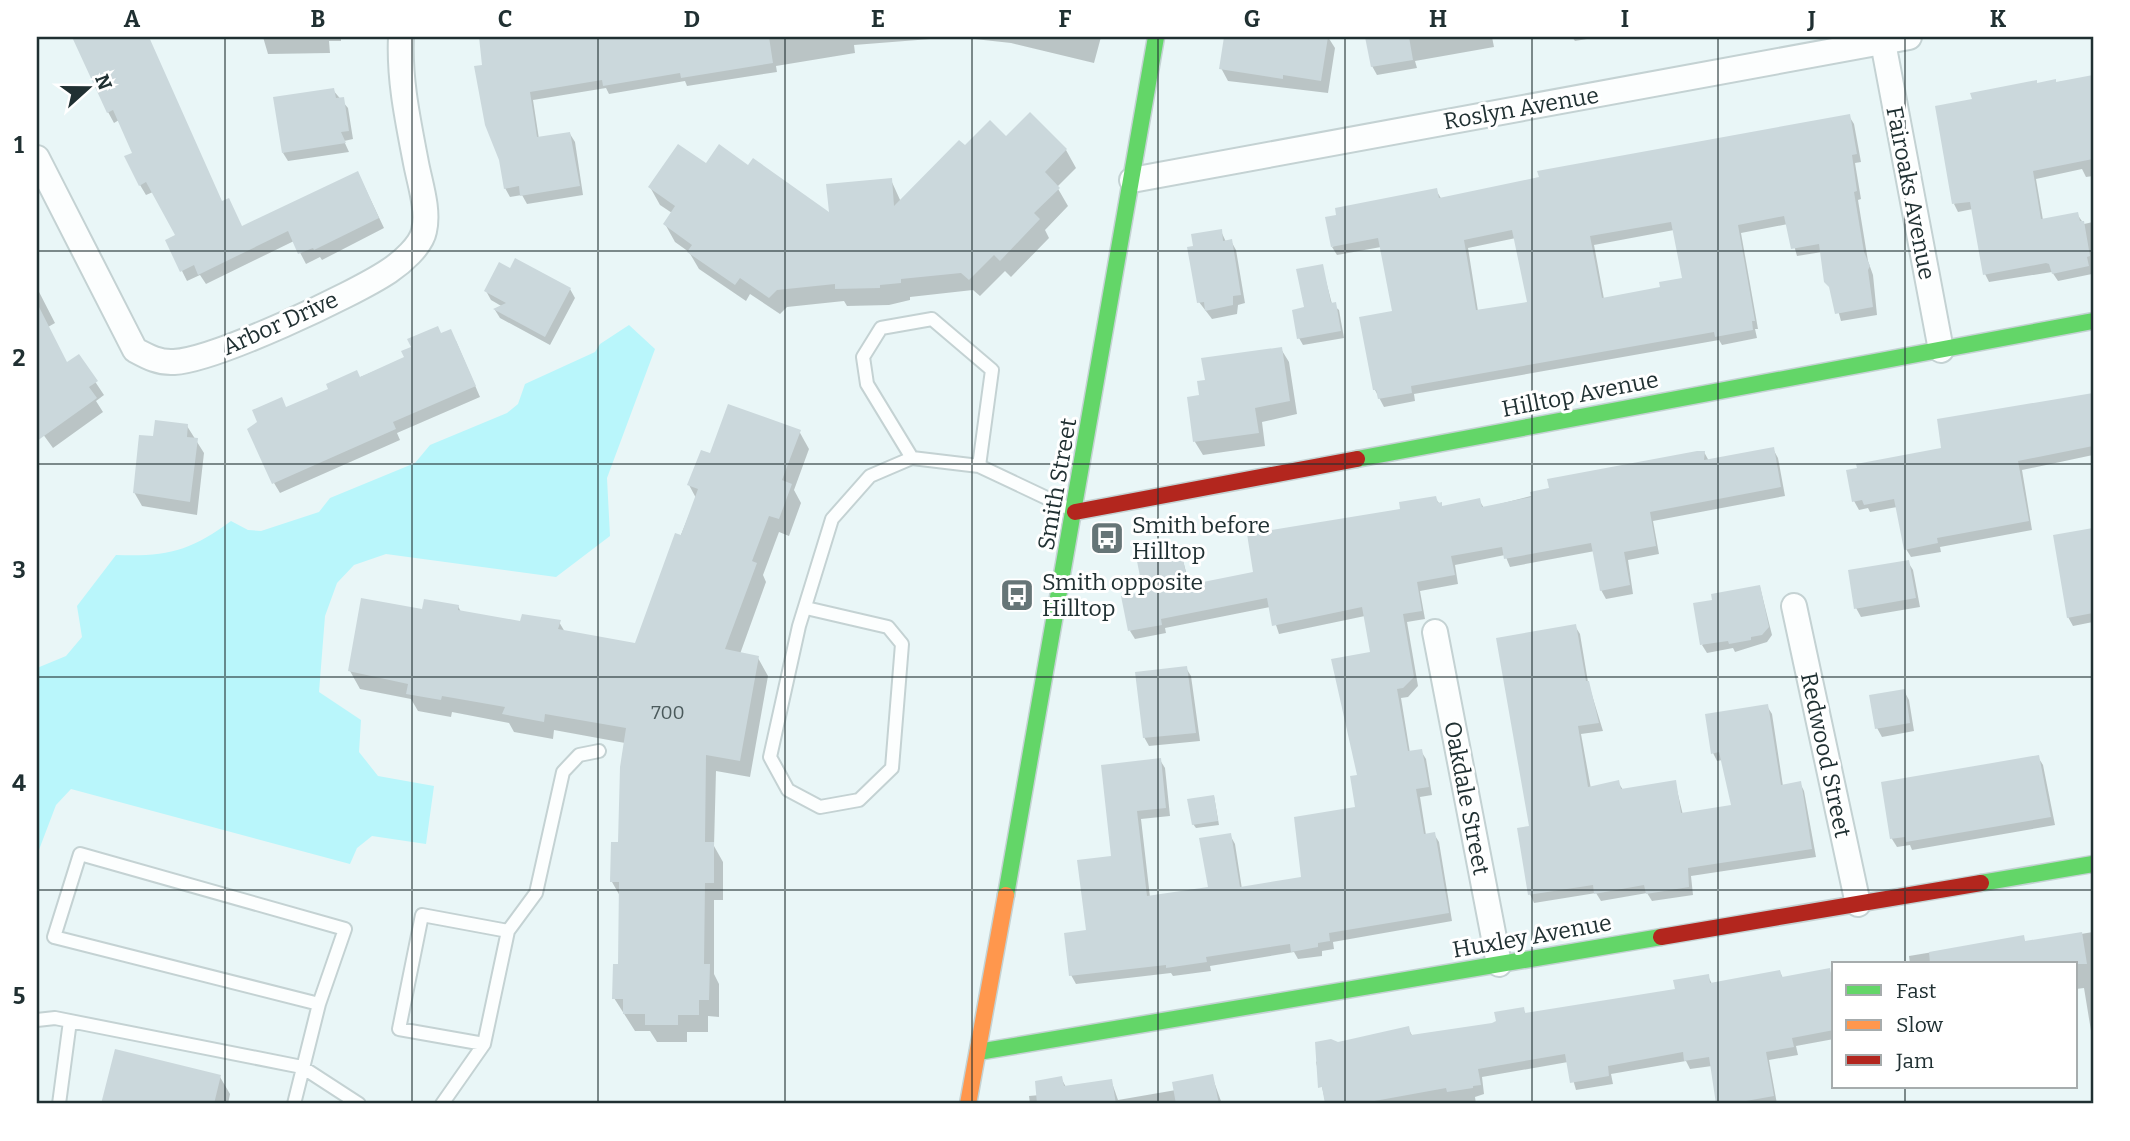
<svg xmlns="http://www.w3.org/2000/svg" width="2130" height="1141" viewBox="0 0 2130 1141" font-family="Bitter,serif">
<style>
.green{fill:#b9f6fb}
.shadow{fill:#0003;fill-rule:evenodd}
.building{fill:#cbd8dc;fill-rule:evenodd}
.lines{fill:none;stroke-linecap:round;stroke-linejoin:round}
.lane-casing{stroke:#c4d2d3;stroke-width:16}
.street-casing{stroke:#c4d2d3;stroke-width:28}
.fast-casing{stroke:#c4d2d3;stroke-width:19}
.slow-casing{stroke:#c4d2d3;stroke-width:19}
.jam-casing{stroke:#c4d2d3;stroke-width:19}
.lane{stroke:#fcfefe;stroke-width:12}
.street{stroke:#fcfefe;stroke-width:24}
.fast{stroke:#63d668;stroke-width:16}
.slow{stroke:#ff974d;stroke-width:16}
.jam{stroke:#b3261e;stroke-width:16}
.grid{fill:none;stroke:#203032;stroke-width:2;stroke-opacity:0.55}
.labels{text-anchor:middle;dominant-baseline:central;stroke-width:6;stroke-linejoin:round;paint-order:stroke}
.number-label{font-size:19px;fill:#4b5a5c}
.street-label{font-size:23px;fill:#203032;stroke:#fff}
.poi-label{font-size:23px;fill:#203032;stroke:#fff;text-anchor:start}
.neatline{fill:none;stroke:#203032;stroke-width:2.5}
.grid-label{font-size:23px;text-anchor:middle;font-weight:bold;fill:#203032}
</style>
<rect width="100%" height="100%" fill="#e9f6f7"/>
<path class="green" d="M629,325L655,349L607,478L610,536L556,577L386,554L354,565L337,583L325,616L319,692L361,720L359,752L378,776L434,786L426,844L372,836L357,848L350,864L71,789L56,805L37,855V668L66,656L82,637L77,606L116,555C166,557 191,551 231,521L248,530L261,531L319,512L330,498L415,463L430,445L507,413L518,404L525,384L595,352L600,344Z"/>
<path class="shadow" d="M73,37H148L222,203L242,228L358,173L384,228L322,260L320,257L306,264L294,241L206,284L200,275L187,281L182,271L177,236L153,192L146,195L140,185L134,153L119,120L114,123L108,112Z
M263,37H341V41H329L330,53L268,54Z
M481,37H1101L1094,63L1011,43L956,37L854,45L855,53L776,66L777,72L687,86L685,81L609,94L606,88L533,100L539,139L570,134L575,142L583,195L527,204L522,195L510,197L505,188Z
M1225,37H1328L1335,48L1328,93L1228,81L1221,68Z
M1367,37H1492L1494,47L1415,61L1417,68L1377,75L1372,66Z
M1559,37H1599L1575,41L1572,37Z
M2093,77V176L2086,177L2082,169L2036,179L2043,220L2077,214L2084,224L2093,222L2092,274L2058,281L2052,272L1989,282L1985,274L1973,209L1958,212L1954,204L2038,85Z
M333,90L348,108L353,139L344,141L349,152L288,161L283,153Z
M1030,114L1066,150L1076,168L1057,187L1068,206L1045,230L1049,238L1011,277L1005,271L980,296L973,290L910,297V300L889,305L847,306L844,301L787,307L780,314L750,294L746,301L699,269L689,252L675,242L665,224L672,213L660,205L650,187L706,166L748,167L831,216L891,180L901,202L965,148L1007,138Z
M1849,116L1854,124L1861,162L1855,163L1861,199L1858,200L1868,261L1873,275L1877,315L1841,321L1822,252L1797,256L1788,224L1741,233L1758,329H1755L1757,338L1722,345L1719,340L1414,394L1415,401L1384,407L1375,390L1394,312L1381,247L1337,255L1332,247L1436,190L1442,200ZM1674,230L1684,279L1662,289L1604,299L1594,245ZM1516,238L1529,303L1478,311L1468,248Z
M1221,231L1226,242L1231,241L1236,250L1245,303L1238,305L1237,314L1212,319L1199,302L1195,248Z
M1322,266L1332,304L1339,310L1344,338L1303,345L1299,338Z
M510,270L570,289L575,298L550,345L500,318L495,310L503,307L491,300L486,291Z
M37,288L55,323L48,327L52,335L37,342Z
M441,335L456,341L480,397L397,433L400,440L280,493L274,483L286,408L406,358Z
M1281,349L1289,362L1297,414L1262,422L1265,446L1203,455L1195,442L1189,399L1201,397Z
M62,356L67,364L78,356L104,395L96,401L103,412L53,448L37,426V374Z
M2093,395V455L2022,470L2032,530L1940,547L1941,552L1911,557L1906,549L1897,507L1870,512L1868,508L1859,510L1854,501L1943,449L2040,405Z
M187,426L204,453L197,515L142,506L134,492L154,438Z
M799,431L809,449L794,490L801,503L789,536L779,532L763,575L766,582L740,654L758,658L768,676L750,777L716,771L714,846L723,862V900H714V974L719,984V1017L708,1016V1032H687V1042H657L650,1031H635L614,998L620,966V896L612,882L620,844L625,743L554,730L553,739L514,732L509,723L452,712L451,717L418,711L411,699L360,689L350,671L423,611L458,606L461,612L522,623L559,622L565,632L636,645L696,498L689,485L712,456Z
M1773,449L1778,458L1785,496L1653,521L1659,554L1628,560L1633,594L1606,599L1601,590L1595,551L1510,567L1505,555L1455,565L1458,584L1420,591L1425,619L1407,622L1418,686L1408,697L1401,698L1410,753L1421,751L1426,759L1432,795L1420,797L1426,835L1434,834L1439,842L1452,921L1333,942L1334,949L1322,951V956L1298,959L1294,952L1210,966L1211,971L1173,976L1171,973L1076,984L1071,975L1113,858L1160,760L1165,768L1170,816L1141,819L1150,897L1210,889L1230,835L1235,844L1242,889L1303,879L1357,808L1372,654L1365,616L1279,634L1270,607L1165,628L1166,633L1135,639L1130,631L1145,593L1180,550L1190,586L1255,574L1435,498L1443,508L1479,500L1484,508L1704,452L1709,461Z
M2093,530V622L2073,626L2068,617L2055,536Z
M1908,562L1913,570L1920,607L1861,617L1856,608Z
M1760,587L1772,635L1767,642L1735,652L1733,648L1707,653L1702,645Z
M1575,626L1580,634L1588,682L1603,731L1581,734L1591,789L1618,782L1623,790L1675,782L1683,815L1733,806L1722,760L1717,761L1713,753L1767,706L1772,714L1783,786L1800,783L1804,791L1816,857L1691,876L1693,895L1652,901L1647,893L1601,901L1596,893L1534,903L1530,894L1531,828Z
M1186,668L1191,676L1200,741L1149,746L1144,737Z
M1904,691L1909,700L1914,731L1882,737L1877,728Z
M2038,757L2043,765L2055,825L1912,850L1910,845L1897,847L1892,839L1883,783Z
M1214,796L1219,825L1196,828L1193,824Z
M2093,932V1043L2084,988L2076,989V964H1910L1909,956L2023,937L2026,943Z
M1829,970L1834,980V1039L1796,1046L1798,1055L1769,1060L1777,1104H1718L1712,1066L1690,1069L1686,1061L1611,1074L1613,1084L1576,1090L1568,1062L1482,1077L1484,1094L1475,1097L1476,1104H1326L1316,1062L1338,1044L1408,1028L1413,1037L1492,1025L1523,1009L1526,1014L1677,991L1708,976L1712,984L1780,972L1783,978Z
M116,1051L220,1077L230,1094L228,1104H103Z
M1212,1076L1222,1104H1030L1029,1096L1040,1095L1061,1078L1066,1087L1111,1080L1118,1100L1176,1090Z"/>
<path class="building" d="M72,37H149L222,201L229,198L242,226L358,171L379,218L314,250L313,248L298,254L288,231L198,275L194,265L180,272L165,240L175,235L146,182L139,186L124,156L132,153L113,110L107,113Z
M479,37H769L773,63L681,78L680,73L603,86L602,80L530,92L537,137L570,132L580,186L520,196L519,186L504,189L499,160L485,125L474,66L482,65Z
M1224,37H1328L1321,81L1283,75V79L1219,69Z
M1365,37H1409L1413,60L1371,67Z
M2093,75V159L2033,171L2041,219L2078,212L2080,221H2084L2090,256L2087,257L2089,266L2052,274L2049,264L2046,263L1983,275L1970,202L1952,204L1935,106L1972,99L1970,93L2037,80V83L2056,79V82Z
M334,88L336,98L344,97L349,131L341,132L346,143L282,153L273,97Z
M1030,112L1067,149L1045,172L1060,188L1034,213L1040,219L1000,261L994,255L969,280L961,273L901,279V283L880,285V288L835,289V284L777,290L769,298L740,278L735,285L687,252L692,245L663,224L675,206L648,187L678,144L706,163L719,144L748,165L753,158L829,212L826,184L892,178L894,206L959,140L965,145L990,120L1006,136Z
M1850,114L1857,154L1852,155L1857,191L1854,192L1864,252L1870,266L1868,270L1873,307L1835,314L1829,287L1824,282L1819,244L1791,249L1784,216L1738,225L1755,321H1752L1753,330L1715,337L1714,332L1411,386L1412,393L1378,399L1376,390H1373L1359,317L1392,311L1378,238L1331,247L1325,217L1336,215L1335,208L1437,188L1439,198L1539,177L1537,171ZM1671,222L1682,278L1659,282L1660,287L1602,298L1590,236ZM1512,230L1527,302L1476,310L1464,240Z
M1222,229L1223,241L1232,239L1241,295L1233,296V305L1205,311L1204,302L1197,303L1187,247L1193,246L1191,234Z
M515,258L571,288L545,337L493,309L506,303L484,291L499,262L510,268Z
M1323,264L1331,303L1336,302L1341,331L1297,339L1292,310L1304,307L1296,269Z
M37,303L67,362L79,354L98,381L89,387L97,398L37,441Z
M438,326L441,333L451,329L476,386L393,422L396,429L272,484L247,429L257,422L252,410L282,397L286,407L328,389L326,384L357,370L360,377L404,357L401,351L411,347L407,339Z
M1282,347L1290,401L1255,408L1259,433L1193,442L1187,397L1199,395L1197,381L1205,380L1201,358Z
M2093,393V446L2018,461L2029,521L1937,538L1938,543L1904,550L1894,499L1864,505L1862,500L1852,502L1846,470L1857,468L1856,464L1941,448L1937,419Z
M728,404L801,430L782,480L792,484L779,519L769,516L752,561L757,563L725,649L759,656L740,761L706,755L705,842H714V883H705L704,964H710L709,1000H699V1015H678V1025H645V1014H623V999H612L613,964H618L619,882H610L611,842H618L620,767L626,728L545,714L544,722L502,714L505,707L442,696L441,700L406,694L408,684L348,671L361,598L422,609L424,599L459,605L458,610L520,621L522,614L561,620L558,629L635,643L675,533L681,535L698,489L687,485L701,450L710,453Z
M155,420L188,424L187,437L198,438L190,502L133,493L139,435L153,436Z
M1774,447L1781,487L1650,512L1656,546L1624,552L1630,585L1600,591L1591,543L1504,559L1502,547L1451,556L1455,575L1417,582L1422,611L1403,614L1414,677L1403,688L1397,689L1408,751L1422,749L1429,787L1416,789L1424,834L1435,832L1449,913L1329,933L1330,941L1318,943V947L1291,952L1290,944L1206,957L1207,962L1166,968V965L1069,976L1064,933L1086,930L1077,860L1111,856L1101,765L1161,758L1166,808L1137,811L1147,896L1208,887L1199,838L1231,833L1240,887L1301,877L1294,817L1355,807L1350,776L1357,775L1331,659L1370,652L1362,607L1272,626L1267,598L1161,619L1162,625L1128,631L1121,596L1143,592L1136,556L1181,548L1188,585L1253,572L1247,534L1400,509L1399,502L1436,496L1438,503L1442,502V506L1480,498L1482,507L1531,497L1530,492L1549,488L1547,479L1697,451H1705L1704,460Z
M2093,528V613L2067,618L2053,535Z
M1909,560L1916,598L1854,609L1848,570Z
M1760,585L1769,627L1762,635L1751,637V640L1729,644L1728,641L1700,645L1693,603L1712,600L1711,594Z
M1576,624L1586,681H1589L1599,723L1578,726L1588,787L1619,780L1621,789L1676,780L1681,813L1731,805L1719,752L1711,754L1705,714L1768,704L1781,785L1801,781L1812,849L1688,868L1689,887L1646,894L1644,885L1594,894L1593,885L1528,895L1517,828L1529,826L1496,638Z
M1187,666L1196,733L1143,738L1135,672Z
M1905,689L1910,723L1875,729L1869,695Z
M2039,755L2051,817L1906,842L1905,837L1890,839L1881,782Z
M1214,795L1218,821L1192,825L1187,799Z
M2082,932L2087,964H1930L1929,952L2024,935L2025,941Z
M1830,968L1832,979L1834,978V1030L1792,1038L1794,1047L1766,1052L1774,1096L1746,1101L1747,1104H1716L1709,1057L1684,1061L1683,1052L1608,1066L1609,1076L1570,1083L1565,1054L1478,1069L1481,1085L1473,1086V1088L1447,1092L1446,1088L1358,1104H1325L1322,1087L1318,1088L1315,1042L1331,1039L1338,1042L1409,1026L1411,1035L1492,1023L1496,1021L1494,1012L1524,1007L1525,1013L1675,989L1673,980L1709,974L1710,983L1780,970L1782,977Z
M115,1049L221,1075L214,1104H101Z
M1213,1074L1219,1104H1176L1172,1082Z
M1062,1076L1064,1086L1112,1079L1116,1104H1037L1035,1081Z"/>
<g class="lines">
<g class="lane-casing">
<path id="lane" d="M912,458L867,384L863,357L881,328L932,319L992,370L979,466
M806,608L888,627L902,644L892,768L859,800L820,807L788,790L770,757L799,626L832,519L870,476L912,458L979,466L1072,510
M508,931L536,893L563,772L579,755L599,751
M37,1020L55,1018L302,1067L359,1104
M59,1104L70,1021
M294,1104L319,1004L345,929L80,854L54,937L319,1004
M442,1104L484,1044L508,931L422,915L399,1029L484,1044"/>
</g>
<g class="street-casing">
<path id="street" d="M1882,37L1941,350
M37,158L135,350C148,357 159,363 174,362C215,360 353,295 389,271C401,263 421,246 424,231C429,210 420,184 416,163C408,121 399,80 401,37
M1132,180L1909,37
M1794,606L1858,904
M1435,632L1499,964"/>
</g>
<g class="fast-casing">
<path id="fast" d="M1357,459L2093,321
M1981,883L2093,864
M1006,895L1156,37
M978,1052L1661,937"/>
</g>
<g class="slow-casing">
<path id="slow" d="M968,1104L1006,895"/>
</g>
<g class="jam-casing">
<path id="jam" d="M1075,512L1357,459
M1661,937L1981,883"/>
</g>
<use href="#lane" class="lane"/>
<use href="#street" class="street"/>
<use href="#fast" class="fast"/>
<use href="#slow" class="slow"/>
<use href="#jam" class="jam"/>
</g>
<path class="grid" d="M225,37V1104M412,37V1104M598,37V1104M785,37V1104M972,37V1104M1158,37V1104M1345,37V1104M1532,37V1104M1718,37V1104M1905,37V964M37,251H2093M37,464H2093M37,677H2093M37,890H2093M1905,1087V1104"/>
<defs>
<g id="bus-square" transform="scale(1.75)"><rect x="-9" y="-9" width="18" height="18" rx="4" fill="#667577" stroke="#fff"/><path d="M-5-6H5V4H4V6H2V4H-2V6H-4V4H-5ZM-3.5-4V0h7V-4ZM-3.5 1.2v1.5H-2V1.2ZM2 1.2v1.5H3.5V1.2Z" fill="#fff"/></g>
</defs>
<g fill-rule="evenodd">
<use href="#bus-square" x="1107" y="538"/>
<use href="#bus-square" x="1017" y="595"/>
</g>
<g class="labels">
<g class="number-label">
<text x="668" y="712">700</text>
</g>
<g class="street-label">
<text transform="translate(1521 108) rotate(-10)">Roslyn Avenue</text>
<text transform="translate(1911 193) rotate(79)">Fairoaks Avenue</text>
<text transform="translate(280 323) rotate(-24)">Arbor Drive</text>
<text transform="translate(1580 394) rotate(-11)">Hilltop Avenue</text>
<text transform="translate(1057 484) rotate(-80)">Smith Street</text>
<text transform="translate(1826 755) rotate(78)">Redwood Street</text>
<text transform="translate(1467 798) rotate(79)">Oakdale Street</text>
<text transform="translate(1532 936) rotate(-10)">Huxley Avenue</text>
</g>
<g class="poi-label">
<text x="1132" y="525">Smith before<tspan x="1132" dy="26">Hilltop</tspan></text>
<text x="1042" y="582">Smith opposite<tspan x="1042" dy="26">Hilltop</tspan></text>
</g>
</g>
<rect width="2130" height="1141" fill="none" stroke="#ffffff" stroke-width="77"/>
<rect x="1832" y="962" width="245" height="126" fill="#ffffff" stroke="#a6acad" stroke-width="2"/>
<rect x="1846" y="985" width="35" height="10" fill="#63d668" stroke="#a6acad" stroke-width="2"/>
<text x="1896" y="998" font-size="21" fill="#203032">Fast</text>
<rect x="1846" y="1020" width="35" height="10" fill="#ff974d" stroke="#a6acad" stroke-width="2"/>
<text x="1896" y="1032" font-size="21" fill="#203032">Slow</text>
<rect x="1846" y="1055" width="35" height="10" fill="#b3261e" stroke="#a6acad" stroke-width="2"/>
<text x="1896" y="1068" font-size="21" fill="#203032">Jam</text>
<g transform="translate(88 88) rotate(69)" stroke="#ffffff" stroke-width="5" paint-order="stroke">
<path d="M0-5L12 26L0 18L-12 26Z" fill="#203032"/>
<text y="-10" font-size="19" font-weight="bold" text-anchor="middle" fill="#203032">N</text>
</g>
<rect x="38" y="38" width="2054" height="1064" class="neatline"/>
<g class="grid-label">
<text x="132" y="27">A</text>
<text x="318" y="27">B</text>
<text x="505" y="27">C</text>
<text x="692" y="27">D</text>
<text x="878" y="27">E</text>
<text x="1065" y="27">F</text>
<text x="1252" y="27">G</text>
<text x="1438" y="27">H</text>
<text x="1625" y="27">I</text>
<text x="1812" y="27">J</text>
<text x="1998" y="27">K</text>
<text x="19" y="153">1</text>
<text x="19" y="366">2</text>
<text x="19" y="578">3</text>
<text x="19" y="791">4</text>
<text x="19" y="1004">5</text>
</g>
</svg>
